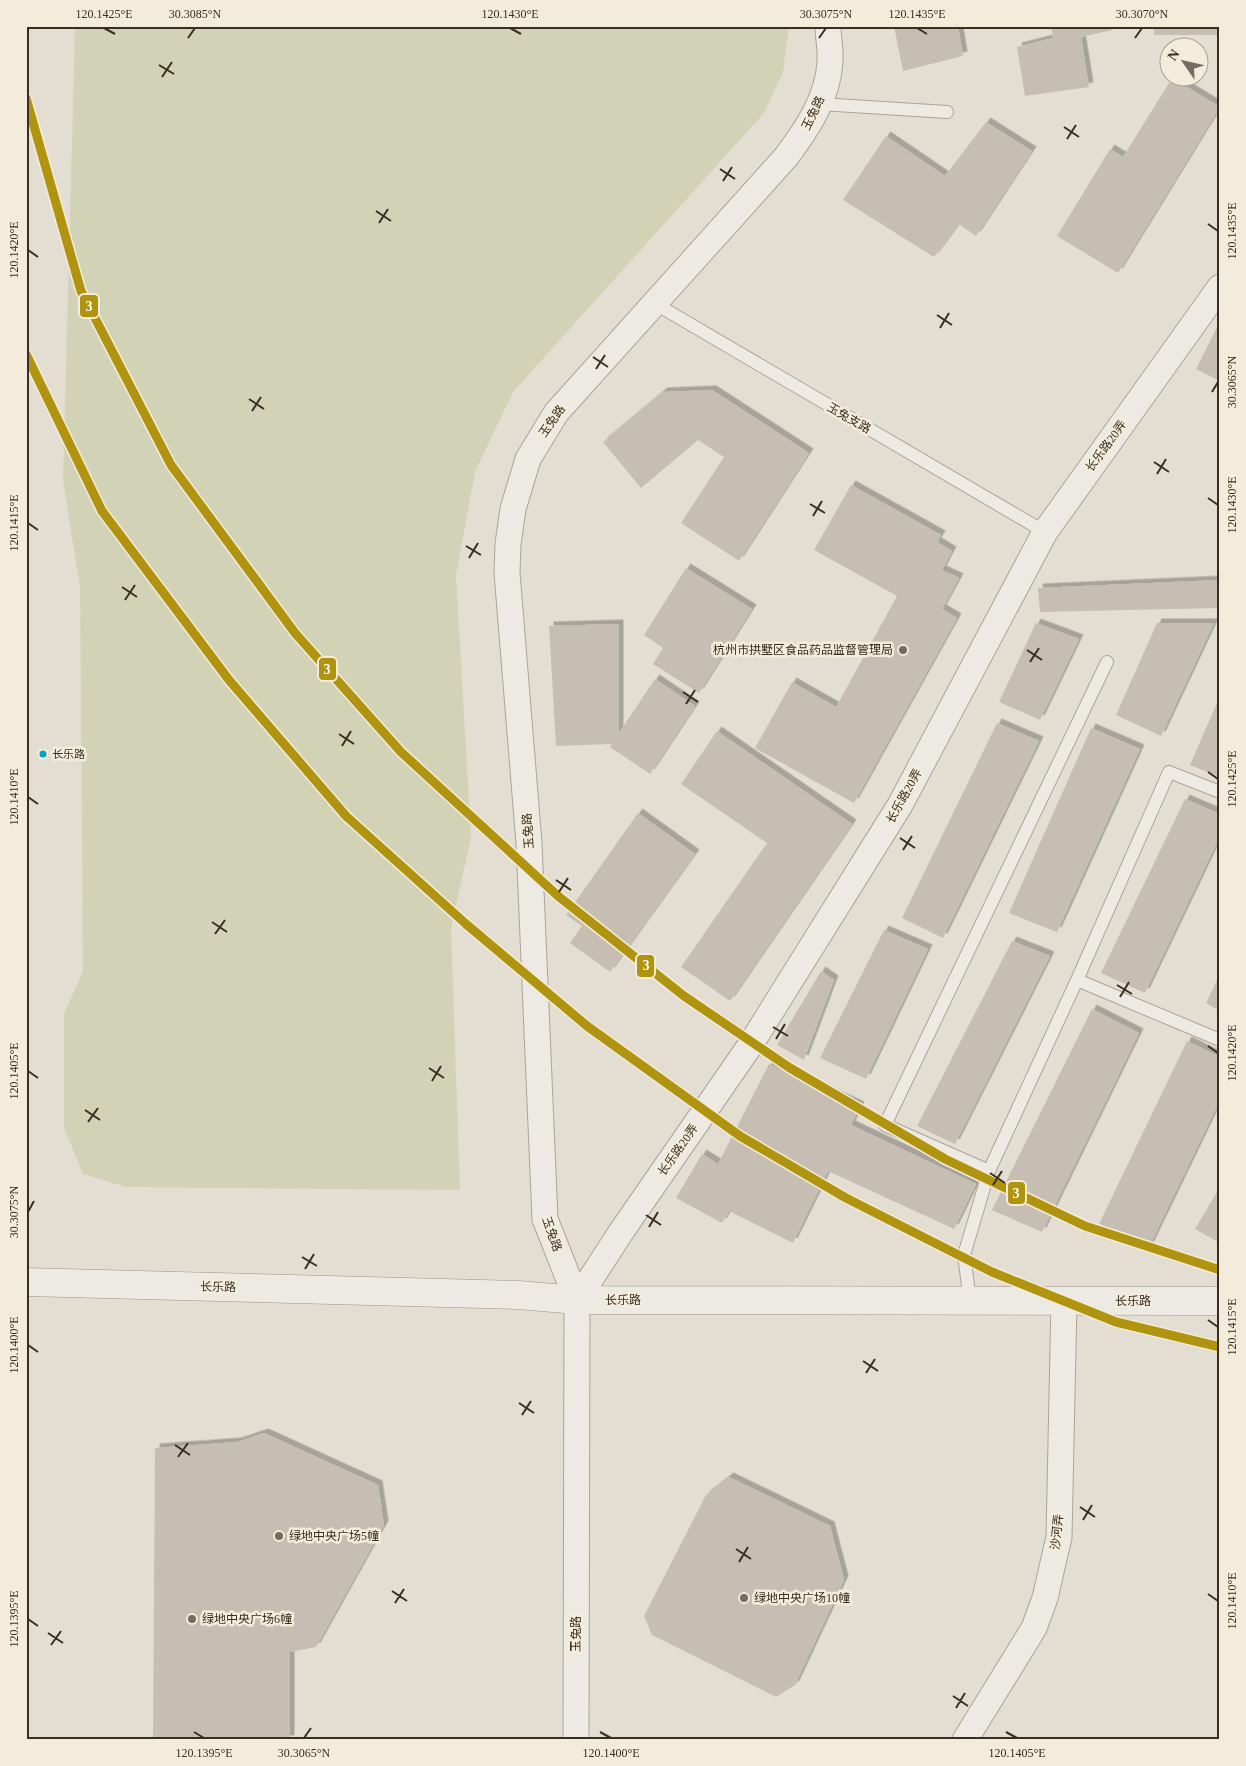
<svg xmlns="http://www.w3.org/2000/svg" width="1246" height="1766" viewBox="0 0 1246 1766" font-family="'Times New Roman','Noto Sans SC',serif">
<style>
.green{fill:#d2d2b6}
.building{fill:#c7beb3;filter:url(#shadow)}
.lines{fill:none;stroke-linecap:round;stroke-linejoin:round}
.lane-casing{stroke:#aaa49a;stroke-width:14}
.street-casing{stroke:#aaa49a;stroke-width:27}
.secondary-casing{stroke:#9a948a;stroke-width:29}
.lane{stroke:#eceae3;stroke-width:12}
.street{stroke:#eceae3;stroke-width:25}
.secondary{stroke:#eceae3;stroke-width:28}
.metro-1-casing{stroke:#f3ecda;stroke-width:12}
.metro-1{stroke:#b0930e;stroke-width:9}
.ticks{fill:none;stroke:#392e22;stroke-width:2}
.poi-dot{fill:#756c60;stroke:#f3ecda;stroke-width:2}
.bus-dot{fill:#03a3c5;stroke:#f3ecda;stroke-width:2}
.labels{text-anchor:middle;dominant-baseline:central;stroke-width:5;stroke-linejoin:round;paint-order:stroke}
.bus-label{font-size:11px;fill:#392e22;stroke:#f3ecda;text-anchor:start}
.street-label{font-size:12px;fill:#392e22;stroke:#f3ecda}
.poi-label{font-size:12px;fill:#392e22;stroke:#f3ecda;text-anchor:start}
.line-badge{stroke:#f3ecda;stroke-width:2}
.badge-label{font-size:14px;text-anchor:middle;font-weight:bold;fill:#fff}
.neatline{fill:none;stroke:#392e22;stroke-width:2}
.ticks-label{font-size:12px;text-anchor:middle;fill:#392e22}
</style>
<defs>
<filter id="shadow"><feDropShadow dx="4.5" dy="-4.5" stdDeviation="0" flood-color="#0004"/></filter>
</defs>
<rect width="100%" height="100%" fill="#e4ded2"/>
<path class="green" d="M75,26H789L783,72L764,113L513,392L475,472L456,575L471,837L451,928L460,1190L126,1187L83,1174L64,1128V1014L83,971L80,588L63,480Z"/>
<path class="building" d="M894,26H958L963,56L903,71Z
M1051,26H1112V30L1081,37L1089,87L1025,96L1017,47L1053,38Z
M1154,26H1220V35H1154Z
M1172,78L1220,107L1118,273L1057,236L1110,149L1123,157Z
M986,122L1032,151L976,236L959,224L934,257L843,200L886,136L945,176Z
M1220,321V381L1196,369Z
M712,390L809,453L739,561L681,523L724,457L698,440L641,488L603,442L663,392Z
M851,485L941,535L937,542L952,551L942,570L959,578L942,609L957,618L854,803L755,748L792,682L836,707L897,596L814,550Z
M686,568L752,609L699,693L653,664L663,648L644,635Z
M1220,580V608L1040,612L1038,588Z
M1036,623L1079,639L1040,720L999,702Z
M1157,623H1214L1161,736L1116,715Z
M619,624V733L655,679L695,706L650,774L610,747L612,744L556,746L549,626Z
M1220,696V777L1190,765Z
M997,723L1039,741L943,938L902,918Z
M1091,728L1140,749L1057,932L1009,913Z
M717,731L852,824L730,1001L681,967L767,843L681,784Z
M1185,799L1220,814V836L1145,993L1101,973Z
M638,813L695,854L610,972L570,943L582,926L566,915Z
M884,930L928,949L866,1079L820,1058Z
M1012,941L1050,956L955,1144L917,1126Z
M821,971L834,980L804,1060L777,1045Z
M1220,974V1011L1206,1003Z
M1092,1009L1139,1033L1042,1232L992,1210Z
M1187,1041L1220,1057V1100L1149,1247L1099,1224Z
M769,1064L860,1106L851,1125L976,1184L954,1229L828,1171L793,1243L729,1211L722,1223L676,1198L702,1154L718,1164Z
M1220,1187V1243L1195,1229Z
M264,1433L378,1485L384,1525L316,1647L290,1652V1740H153L155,1448L237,1442Z
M729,1477L830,1526L844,1580L795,1685L776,1697L652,1635L644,1616L706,1495Z"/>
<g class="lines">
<g class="lane-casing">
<path id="lane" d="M820,104L947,112
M654,303L1045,532
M1077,980L1220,1040
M989,1171L1077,980L1169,772L1220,792
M970,1301L964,1255L989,1171L885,1125L1107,662"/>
</g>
<g class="street-casing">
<path id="street" d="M577,1300L621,1232L749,1047L900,805L1045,532L1220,287
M576,1740L577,1300L545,1219L529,843L507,573L508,544L513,509L528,459L556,413L786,157C807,129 828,98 830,62C831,50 828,38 828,26
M965,1740L1034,1628L1045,1598L1059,1537L1064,1301"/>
</g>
<g class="secondary-casing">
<path id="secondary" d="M26,1282L518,1295L577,1300L1220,1301"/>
</g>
<use href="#lane" class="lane"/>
<use href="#street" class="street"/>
<use href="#secondary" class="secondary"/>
<g class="metro-1-casing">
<path id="metro-1" d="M26,98L81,291L171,465L295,633L401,752L558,896L684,996L790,1068L945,1159L1085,1226L1220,1270
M26,354L102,511L229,680L346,816L466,924L587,1026L740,1136L846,1198L992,1272L1116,1322L1220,1347"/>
</g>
<use href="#metro-1" class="metro-1"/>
</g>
<path class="ticks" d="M104,28L115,34M510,28L521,34M917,28L927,34M188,38L195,28M819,38L826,28M1135,38L1142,28M159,65L174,74M162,77L172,62M1064,127L1079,137M1067,139L1076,125M720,169L735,179M723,181L732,167M376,211L391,221M379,223L388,209M1208,224L1218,231M28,250L38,257M937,315L952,325M940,328L949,313M593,357L608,367M596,369L605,355M1212,392L1218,382M249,399L264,409M252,411L261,397M1154,462L1169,472M1157,474L1166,459M1208,498L1218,505M810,504L825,513M813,516L822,501M28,523L38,530M466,546L481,555M469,558L478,543M122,587L137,597M125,600L135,585M1027,650L1042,660M1030,662L1039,648M683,692L698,702M686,704L695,690M339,734L354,744M342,746L351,731M1208,772L1218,779M28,797L38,804M900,838L915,848M903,850L912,836M556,880L571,890M559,892L568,878M212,922L227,932M215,934L225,920M1117,985L1132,994M1120,997L1129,982M773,1027L788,1036M776,1039L785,1024M1208,1046L1218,1053M429,1068L444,1078M28,1071L38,1078M432,1081L441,1066M85,1110L100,1120M88,1122L98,1108M990,1173L1005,1183M993,1185L1002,1171M28,1212L34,1201M646,1215L661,1225M649,1227L658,1212M302,1257L317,1266M305,1269L314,1254M1208,1320L1218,1327M28,1345L38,1352M863,1361L878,1371M866,1373L875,1359M519,1403L534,1413M522,1415L531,1401M175,1445L190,1455M178,1457L188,1443M1080,1507L1095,1517M1083,1520L1092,1505M736,1549L751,1559M739,1562L748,1547M392,1591L407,1601M1208,1594L1218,1601M395,1603L404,1589M28,1619L38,1626M48,1633L63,1643M51,1645L61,1631M953,1696L968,1706M956,1708L965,1693M194,1732L204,1738M600,1732L611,1738M1006,1732L1017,1738M304,1738L311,1728"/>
<g class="poi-dot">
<circle cx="903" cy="650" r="5"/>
<circle cx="279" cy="1536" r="5"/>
<circle cx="744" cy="1598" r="5"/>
<circle cx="192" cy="1619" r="5"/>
</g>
<circle class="bus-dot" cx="43" cy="754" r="4.5"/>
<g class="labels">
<g class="bus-label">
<text x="52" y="754">长乐路</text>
</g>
<g class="street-label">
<text transform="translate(813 113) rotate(-64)">玉兔路</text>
<text transform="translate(849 418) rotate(30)">玉兔支路</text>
<text transform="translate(552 421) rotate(-55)">玉兔路</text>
<text transform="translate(1106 446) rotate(-54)">长乐路20弄</text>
<text transform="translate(904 796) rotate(-61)">长乐路20弄</text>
<text transform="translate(528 831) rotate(-94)">玉兔路</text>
<text transform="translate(678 1150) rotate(-55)">长乐路20弄</text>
<text transform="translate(552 1234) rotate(71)">玉兔路</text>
<text transform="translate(218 1287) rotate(1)">长乐路</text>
<text x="623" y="1300">长乐路</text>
<text x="1133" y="1301">长乐路</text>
<text transform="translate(1057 1532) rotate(-84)">沙河弄</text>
<text transform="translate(576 1634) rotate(-90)">玉兔路</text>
</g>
<g class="poi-label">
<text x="893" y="650" text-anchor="end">杭州市拱墅区食品药品监督管理局</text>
<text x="289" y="1536">绿地中央广场5幢</text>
<text x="754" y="1598">绿地中央广场10幢</text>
<text x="202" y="1619">绿地中央广场6幢</text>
</g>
</g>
<g class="line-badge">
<rect x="79" y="294" width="20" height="24" rx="5" fill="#b0930e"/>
<rect x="318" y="657" width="19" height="24" rx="5" fill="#b0930e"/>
<rect x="636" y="954" width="19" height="24" rx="5" fill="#b0930e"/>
<rect x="1007" y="1181" width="19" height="24" rx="5" fill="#b0930e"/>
</g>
<g class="badge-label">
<text x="89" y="311">3</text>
<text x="327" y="674">3</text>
<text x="646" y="970">3</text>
<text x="1016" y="1198">3</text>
</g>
<rect width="1246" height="1766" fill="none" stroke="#f3ecda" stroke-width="55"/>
<g transform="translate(1184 62) rotate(304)"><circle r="24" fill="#f3ecda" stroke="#a9a090"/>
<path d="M0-4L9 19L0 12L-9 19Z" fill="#756c60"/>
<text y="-8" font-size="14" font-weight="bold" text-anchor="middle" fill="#392e22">N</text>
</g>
<rect x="28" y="28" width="1190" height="1710" class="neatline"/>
<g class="ticks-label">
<text x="104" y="18">120.1425°E</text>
<text x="195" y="18">30.3085°N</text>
<text x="510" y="18">120.1430°E</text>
<text x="826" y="18">30.3075°N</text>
<text x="917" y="18">120.1435°E</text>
<text x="1142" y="18">30.3070°N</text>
<text transform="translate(1232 231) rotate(-90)" y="4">120.1435°E</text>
<text transform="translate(14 250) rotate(-90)" y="4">120.1420°E</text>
<text transform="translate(1232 382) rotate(-90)" y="4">30.3065°N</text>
<text transform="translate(1232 505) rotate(-90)" y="4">120.1430°E</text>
<text transform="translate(14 523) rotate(-90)" y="4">120.1415°E</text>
<text transform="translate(1232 779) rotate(-90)" y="4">120.1425°E</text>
<text transform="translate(14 797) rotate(-90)" y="4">120.1410°E</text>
<text transform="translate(1232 1053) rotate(-90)" y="4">120.1420°E</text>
<text transform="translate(14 1071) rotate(-90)" y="4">120.1405°E</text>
<text transform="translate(14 1212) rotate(-90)" y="4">30.3075°N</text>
<text transform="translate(1232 1327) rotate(-90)" y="4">120.1415°E</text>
<text transform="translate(14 1345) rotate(-90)" y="4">120.1400°E</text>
<text transform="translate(1232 1601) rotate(-90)" y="4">120.1410°E</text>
<text transform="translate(14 1619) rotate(-90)" y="4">120.1395°E</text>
<text x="204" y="1757">120.1395°E</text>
<text x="304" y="1757">30.3065°N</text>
<text x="611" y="1757">120.1400°E</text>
<text x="1017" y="1757">120.1405°E</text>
</g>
</svg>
